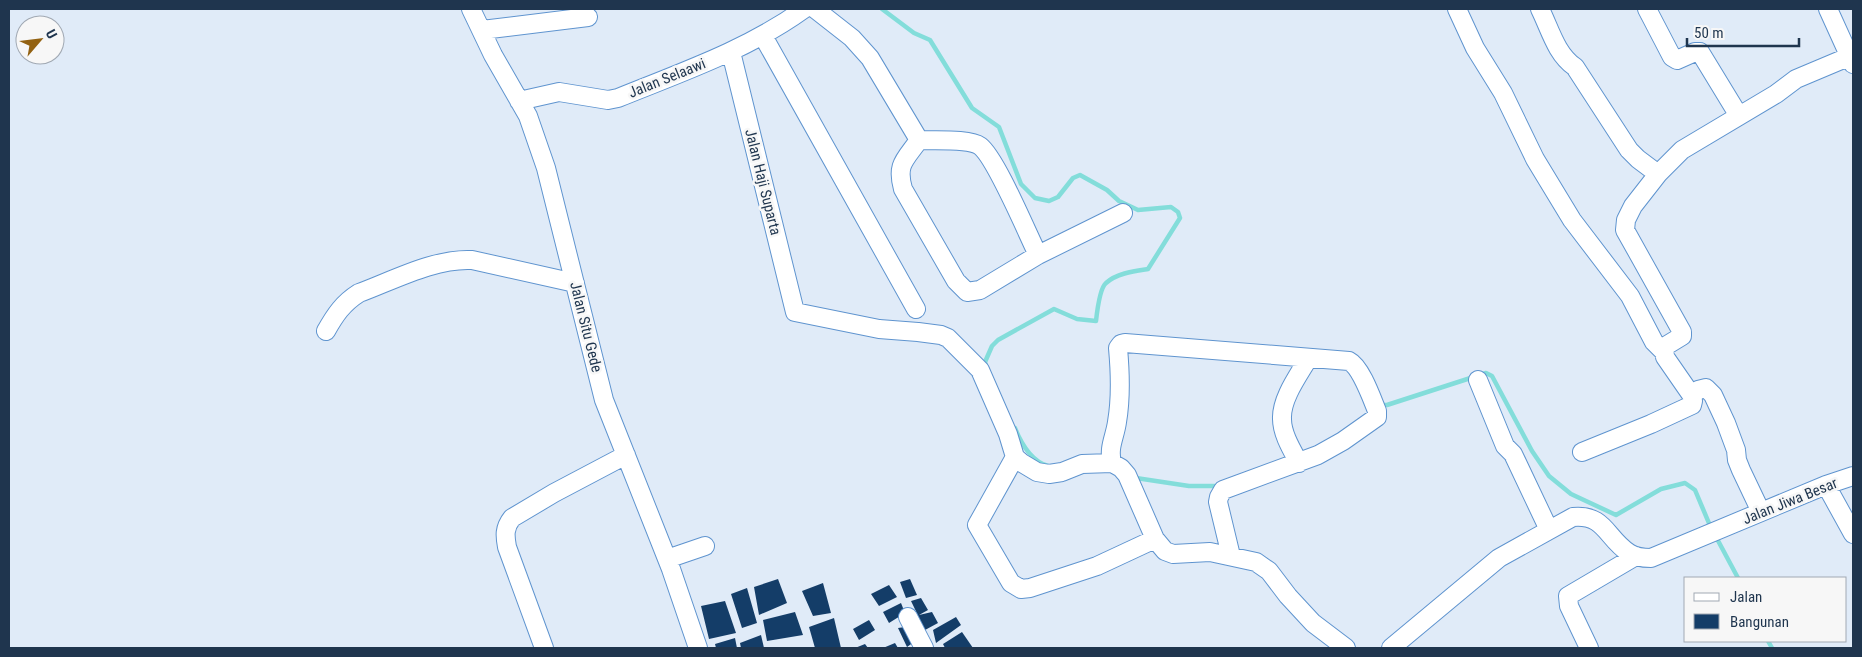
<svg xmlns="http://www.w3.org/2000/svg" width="1862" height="657" viewBox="0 0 1862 657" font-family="'Roboto Condensed',sans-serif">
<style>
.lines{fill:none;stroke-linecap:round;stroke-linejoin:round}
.stream{stroke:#83ddda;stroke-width:4.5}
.building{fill:#143d68}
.minor-casing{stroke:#5f94cf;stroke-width:20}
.minor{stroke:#fff;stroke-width:18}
.labels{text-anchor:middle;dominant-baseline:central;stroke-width:5;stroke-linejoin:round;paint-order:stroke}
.street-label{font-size:15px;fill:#1f354e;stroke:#f7f7f7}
</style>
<rect width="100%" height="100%" fill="#e0ebf8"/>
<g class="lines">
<path class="stream" d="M882,9L914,33L930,40L972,108L999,127L1021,184L1035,198L1049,201L1058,197L1073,178L1080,175L1107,190L1119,201L1138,210L1171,207L1178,212L1180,218L1148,269C1135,271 1117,273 1106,283C1100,288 1097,312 1096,321L1077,319L1054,309L998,340L992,346L985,362L986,366
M1380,405H1387L1486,373L1492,376L1532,451L1549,476L1571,494L1616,515L1661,489L1685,483L1695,490L1711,528
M1015,428C1021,443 1031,461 1048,466
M1134,476L1136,478L1189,486H1220
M1715,535L1738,578
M1768,641L1772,648"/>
</g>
<path class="building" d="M778,579L787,603L759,615L754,587Z
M910,579L917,595L906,598L900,582Z
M823,583L831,613L813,616L802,591Z
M889,585L897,597L879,606L871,594Z
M747,588L757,623L742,628L731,594Z
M921,598L928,610L919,615L932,612L938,623L925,630L911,601Z
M725,601L736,633L709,639L701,606Z
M901,603L905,613L889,623L883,612Z
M795,612L803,635L767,641L763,620Z
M956,617L961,625L936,643L933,630Z
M834,618L841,648H815L809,627Z
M869,620L875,630L859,640L853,629Z
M905,627L914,642L907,647L898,628Z
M962,632L973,648H945L943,644Z
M761,635L764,648H741L740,643Z
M735,638L737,648H716L715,644Z
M895,643L898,648H883Z
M865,644L868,648H855Z"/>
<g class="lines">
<g class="minor-casing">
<path id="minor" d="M471,9L493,55L528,116L546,168L604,400L671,569L698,648
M815,9L852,38L870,58L919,140C933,141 969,138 980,146C996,158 1027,233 1038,255
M1457,9L1475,48L1503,93L1535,159L1572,220L1630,296L1654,342L1663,351
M1540,9C1550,29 1556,54 1575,67L1629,150L1638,159L1658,174
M1647,9L1672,57L1677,60L1695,52H1700L1739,116
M1828,9L1853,64
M482,30L588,17
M763,36L916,309
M731,52L795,312L879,329L918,332L941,335L948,338L980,370L1008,434L1015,457L1022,463L1037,472L1049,474L1062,472L1082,464L1112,463L1121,468L1127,475L1155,539L1097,566L1030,588L1021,589L1011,583L977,525L1015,457
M519,101L559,92L608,100L618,98C682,72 747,50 804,9
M919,140C905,160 896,164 903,189L956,281L967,292L980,290L1038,255L1123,213
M326,331C335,315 343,303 359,293C394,280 435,258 472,260L575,283
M1478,380L1505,446L1513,454L1549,530
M1692,396L1698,390L1706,388L1713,395L1726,423L1736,450L1737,460L1741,470L1761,512
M1582,452L1651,424L1692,405L1693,401L1692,396L1665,357L1664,347L1682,336V332L1625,230L1626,220L1633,206L1658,174L1682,150L1776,94L1796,79L1853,55
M1112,463C1108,447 1115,437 1117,422C1121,399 1120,370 1118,348L1121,344L1125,343L1349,361C1361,367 1372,399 1377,411V417L1343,441L1318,455L1223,490L1219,497L1218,502L1231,556
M1299,463C1292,450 1282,434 1282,419C1281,399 1298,376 1308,359
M1826,485L1853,534
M1155,539L1165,551L1173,554L1210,552L1256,562L1269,571L1288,596L1313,623L1346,648
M667,559L705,546
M908,617L924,648
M544,648L507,547C505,536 504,528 512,518L554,493L626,455
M1391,648L1499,558L1573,517C1605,514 1606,538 1629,553C1635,557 1643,558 1651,558L1826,485L1853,476
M1589,648L1569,606L1568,596L1636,556"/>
</g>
<use href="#minor" class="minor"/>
</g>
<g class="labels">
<g class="street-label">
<text transform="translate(667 78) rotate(-22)">Jalan Selaawi</text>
<text transform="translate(763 182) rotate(76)">Jalan Haji Suparta</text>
<text transform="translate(586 327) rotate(76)">Jalan Situ Gede</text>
<text transform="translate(1790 501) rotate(-22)">Jalan Jiwa Besar</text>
</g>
</g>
<rect width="1862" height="657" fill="none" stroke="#1f354e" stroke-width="20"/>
<rect x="1684" y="577" width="162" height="65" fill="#f7f7f7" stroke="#a1a9b3"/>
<rect x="1694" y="593" width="25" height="8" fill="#ffffff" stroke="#a1a9b3"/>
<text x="1730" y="602" font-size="15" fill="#1f354e">Jalan</text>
<rect x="1694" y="614" width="25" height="15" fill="#143d68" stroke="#a1a9b3"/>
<text x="1730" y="627" font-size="15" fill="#1f354e">Bangunan</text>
<g transform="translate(40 40) rotate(62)"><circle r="24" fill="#f7f7f7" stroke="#a1a9b3"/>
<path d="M0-4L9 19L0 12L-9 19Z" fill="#936212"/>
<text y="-8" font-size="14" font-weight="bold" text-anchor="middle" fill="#1f354e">U</text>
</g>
<path d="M1687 38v8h112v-8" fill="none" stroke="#1f354e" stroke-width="2.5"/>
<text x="1694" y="38" font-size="15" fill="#1f354e" stroke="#f7f7f7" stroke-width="4" paint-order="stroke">50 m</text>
</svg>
